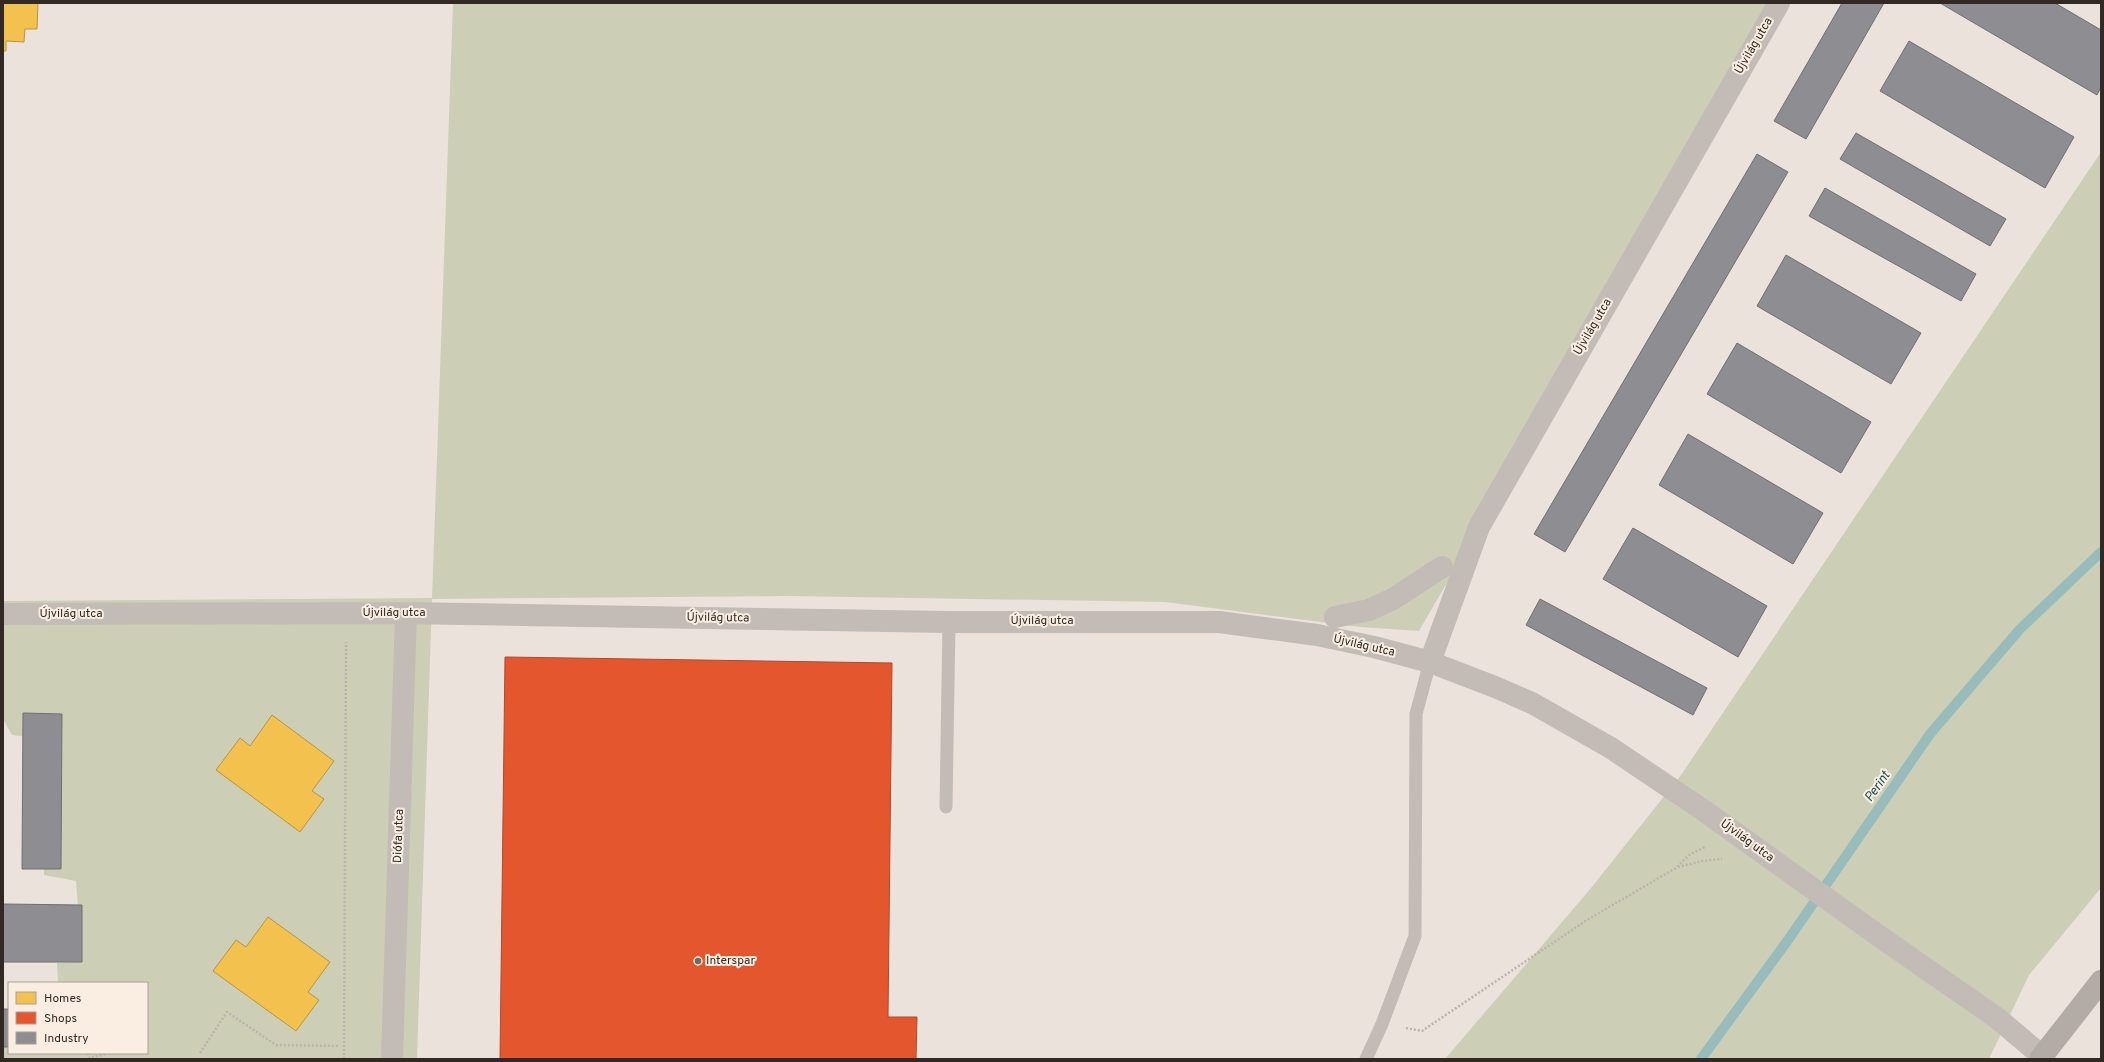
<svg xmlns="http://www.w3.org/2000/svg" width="2104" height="1062" viewBox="0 0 2104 1062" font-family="Overpass,sans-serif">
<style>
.green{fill:#cccfb5}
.homes{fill:#f2c14e;stroke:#b99341}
.shops{fill:#e4572e;stroke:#af492b}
.industry{fill:#8d8d92;stroke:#726f71}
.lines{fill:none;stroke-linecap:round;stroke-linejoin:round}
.stream{stroke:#98bcbc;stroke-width:10}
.path{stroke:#bbb4ae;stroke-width:2.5;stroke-dasharray:2 2;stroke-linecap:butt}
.lane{stroke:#c3bbb5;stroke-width:13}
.street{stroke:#c3bbb5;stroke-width:22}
.secondary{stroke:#b3aba5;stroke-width:22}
.poi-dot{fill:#736a64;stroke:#f9eee1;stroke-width:1.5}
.labels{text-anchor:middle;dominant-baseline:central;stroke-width:4;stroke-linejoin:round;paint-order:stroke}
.street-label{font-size:12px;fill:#332924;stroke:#f9eee1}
.poi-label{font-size:12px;fill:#332924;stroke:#f9eee1;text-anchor:start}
.water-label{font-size:13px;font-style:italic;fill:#1a5154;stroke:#f9eee1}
</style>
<rect width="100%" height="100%" fill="#ebe3db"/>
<path class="green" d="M453,3H1774L1518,460L1419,631L1360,627L1165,602L789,596L432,599L417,1059H3V1037H9V1053H147V983H58L57,963L82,961L76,881L44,875L46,739L12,735L3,719V601L432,598Z
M2101,152V888L2029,975L1989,1059H1445L1591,888L1681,775Z"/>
<path class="homes" d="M3,3H38L37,29H25L24,42L6,41V51H3Z
M272,715L334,761L312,791L324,799L300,832L216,770L240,738L250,746Z
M268,917L330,962L308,992L319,1000L296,1031L213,971L236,940L246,947Z"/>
<path class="shops" d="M505,657L892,663L888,1017H917L916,1059H500Z"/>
<path class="industry" d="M1842,3H1884L1806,139L1774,121Z
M1940,3H2055L2101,30V87L2097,95Z
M1909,41L2074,137L2045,188L1880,91Z
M1856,133L2006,219L1990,246L1840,159Z
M1757,154L1788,172L1565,552L1534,534Z
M1825,188L1976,274L1961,301L1809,216Z
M1786,255L1921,333L1891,384L1757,306Z
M1737,343L1871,422L1841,473L1707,394Z
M1688,434L1823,513L1793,564L1659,485Z
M1633,528L1767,606L1738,657L1603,579Z
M1540,599L1707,688L1693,715L1526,625Z
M23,713L62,714L61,869H22Z
M3,904L82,905V962H3Z
M3,1009H9V1047H3Z"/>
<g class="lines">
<path class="stream" d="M1701,1059L1788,940L1930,734L2020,629L2101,552"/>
<path class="path" d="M1678,867L1702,861L1722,859
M1406,1028L1422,1031L1587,920L1676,868L1689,855L1705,847
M88,1053L89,1058L106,1054
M200,1053L227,1012L276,1045L338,1046
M344,1059L346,642"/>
<path class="lane" d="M946,807L949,622
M1366,1059L1382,1024L1415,936L1416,714L1430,662"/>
<path class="street" d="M3,614L406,613L949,622H1219L1317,635L1374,647L1430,662L1495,687L1532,703L1611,748L1703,810L1879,936L1997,1018L2042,1056
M1335,617L1369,610L1393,599L1442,567
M1430,662L1479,527L1779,3
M392,1059L406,613"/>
<path class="secondary" d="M2040,1059L2101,981"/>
</g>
<circle class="poi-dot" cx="698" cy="961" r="4"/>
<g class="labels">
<g class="street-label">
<text transform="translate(1754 46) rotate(-60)">Újvilág utca</text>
<text transform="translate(1593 327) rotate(-60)">Újvilág utca</text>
<text x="394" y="613">Újvilág utca</text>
<text x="71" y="614">Újvilág utca</text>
<text transform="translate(718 618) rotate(1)">Újvilág utca</text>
<text x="1042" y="621">Újvilág utca</text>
<text transform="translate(1364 646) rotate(13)">Újvilág utca</text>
<text transform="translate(399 836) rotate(-88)">Diófa utca</text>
<text transform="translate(1747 841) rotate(36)">Újvilág utca</text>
</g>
<g class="poi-label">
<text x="706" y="961">Interspar</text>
</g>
<g class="water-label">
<text transform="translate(1878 787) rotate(-55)">Perint</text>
</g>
</g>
<rect width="2104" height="1062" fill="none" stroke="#332924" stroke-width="8"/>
<rect x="8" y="982" width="140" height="72" fill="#f9eee1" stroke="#aa9f95"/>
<rect x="16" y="992" width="20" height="12" fill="#f2c14e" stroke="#aa9f95"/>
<text x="44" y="1002" font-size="12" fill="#332924">Homes</text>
<rect x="16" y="1012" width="20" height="12" fill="#e4572e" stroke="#aa9f95"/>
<text x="44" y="1022" font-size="12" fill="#332924">Shops</text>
<rect x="16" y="1032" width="20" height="12" fill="#8d8d92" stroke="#aa9f95"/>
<text x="44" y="1042" font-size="12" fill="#332924">Industry</text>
</svg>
